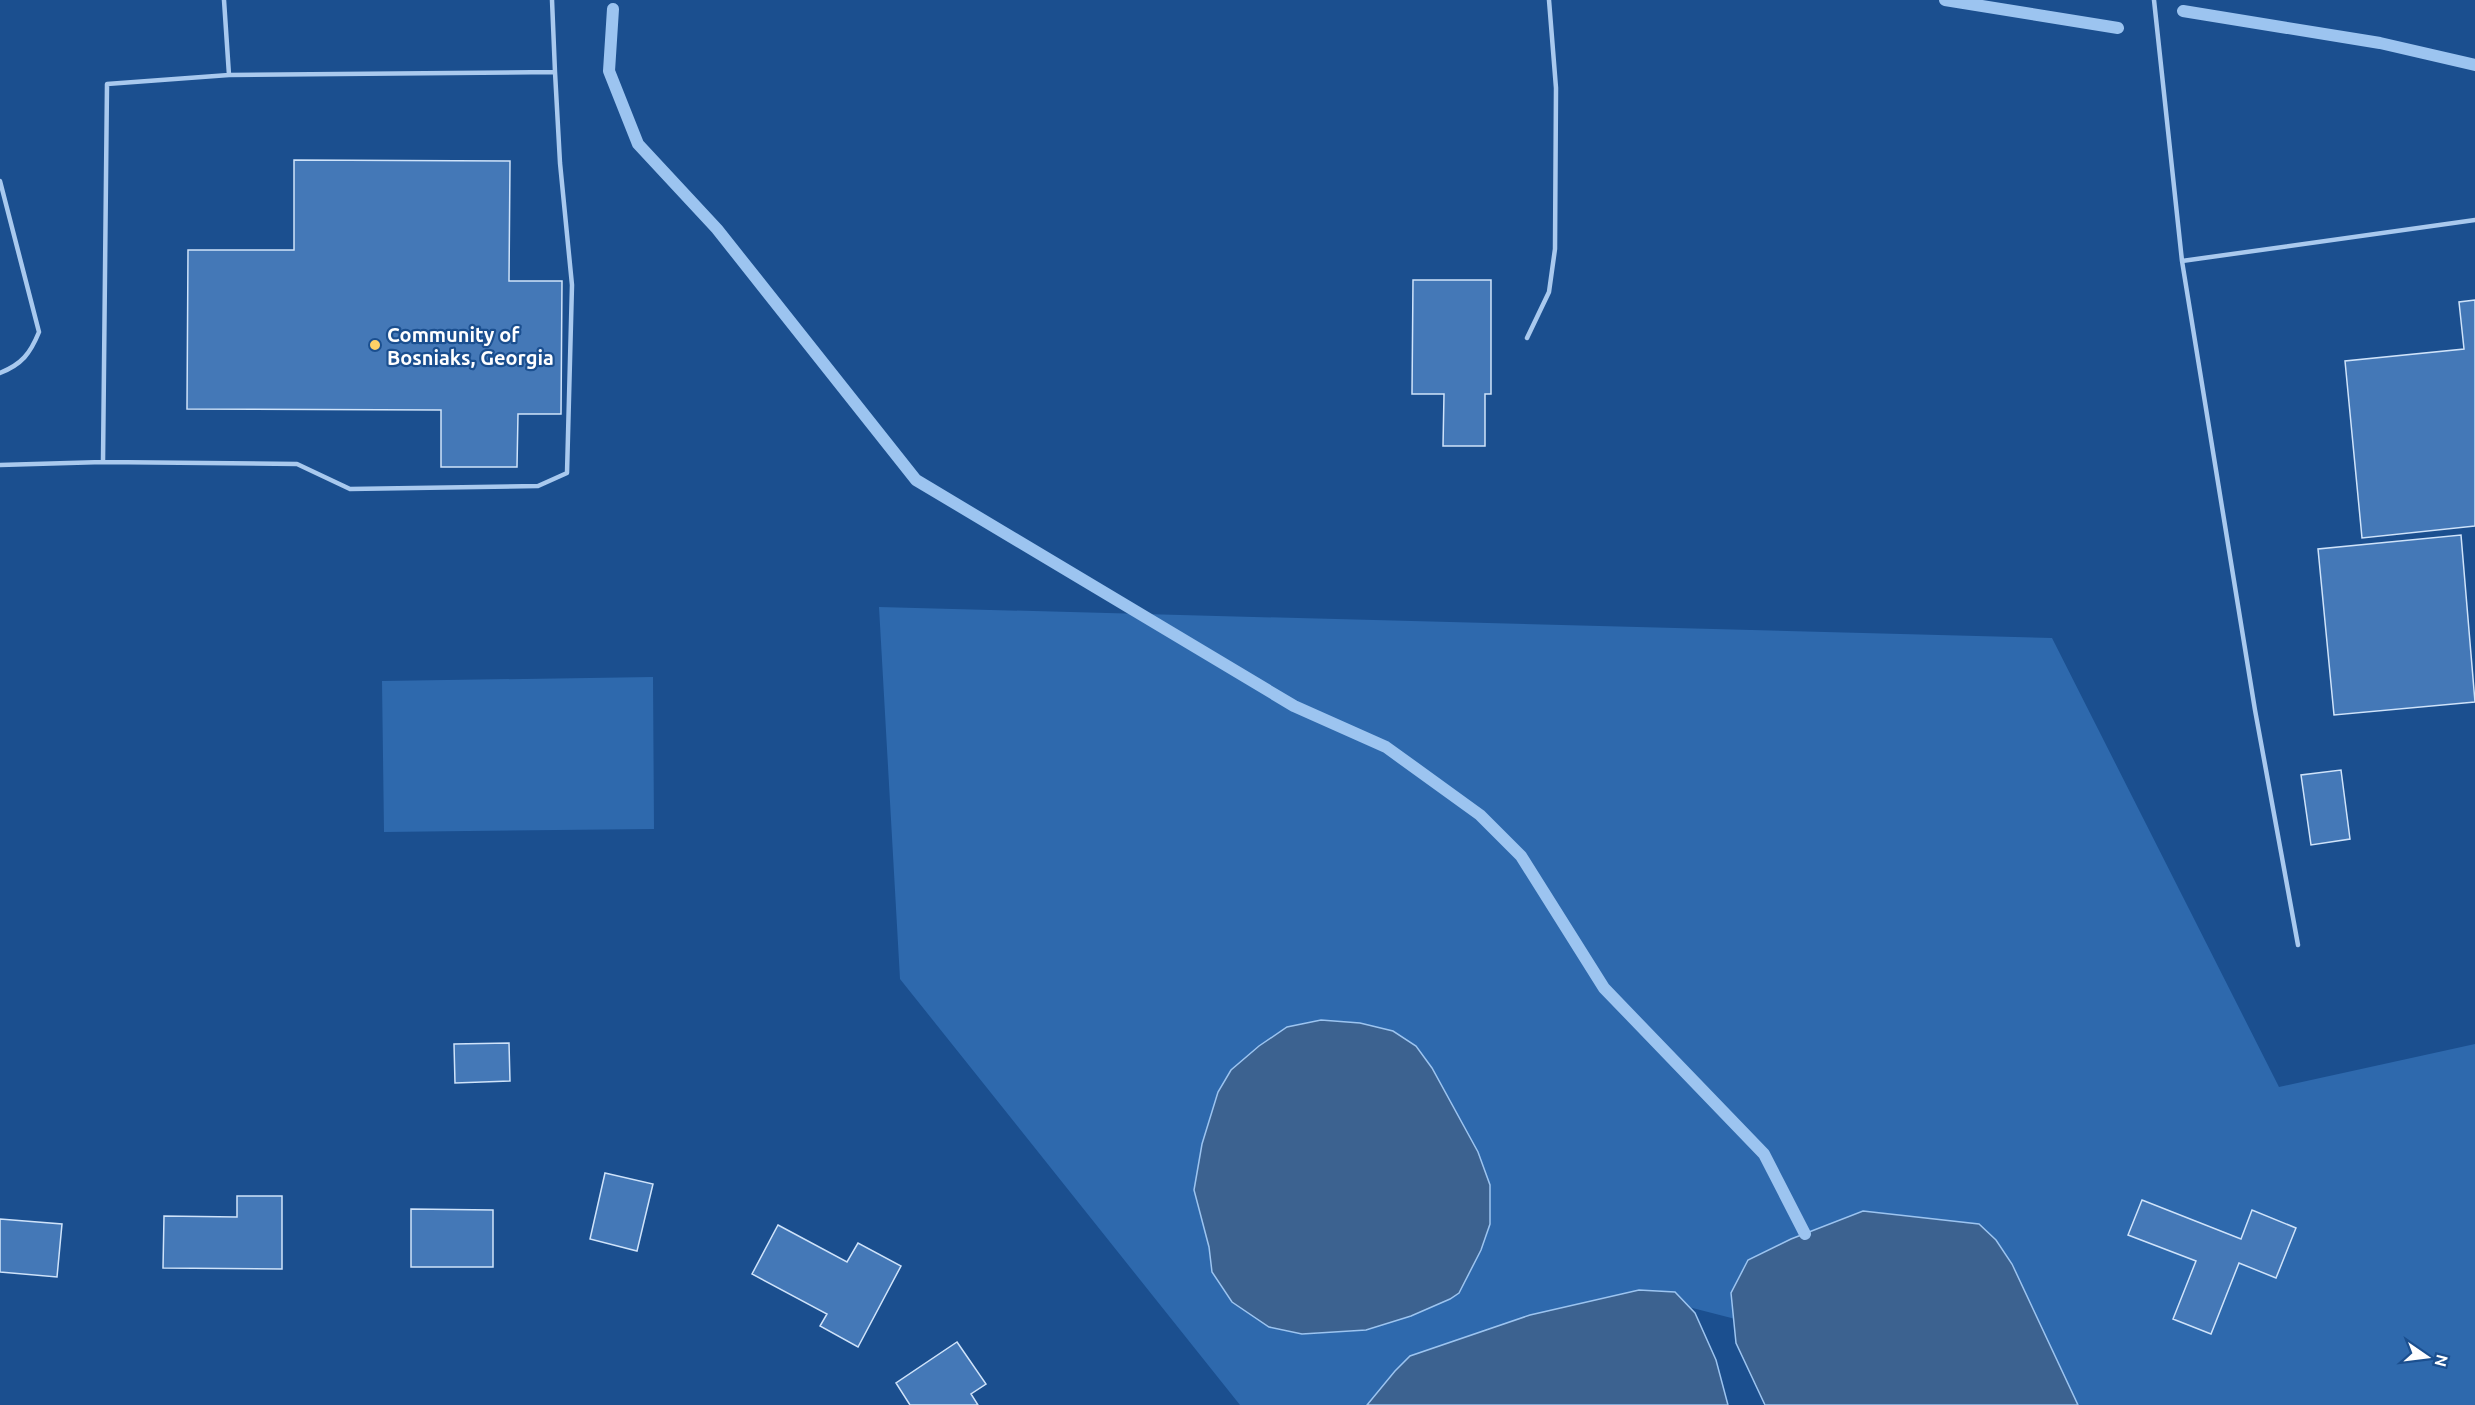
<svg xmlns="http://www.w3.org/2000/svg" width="2475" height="1405" viewBox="0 0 2475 1405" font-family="Ubuntu,sans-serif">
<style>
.green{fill:#2e69ad}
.water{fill:#3c6290;stroke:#9cc4f0;stroke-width:1.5}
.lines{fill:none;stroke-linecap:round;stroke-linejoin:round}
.stream{stroke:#9cc4f0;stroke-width:12}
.building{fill:#4478b7;stroke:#cfe3fa;stroke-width:1.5}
.service{stroke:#a9c9ee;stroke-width:4.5}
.poi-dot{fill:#ffd166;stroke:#1b4f8f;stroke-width:2}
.labels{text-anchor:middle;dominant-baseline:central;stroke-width:4.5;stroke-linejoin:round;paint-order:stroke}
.poi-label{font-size:20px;font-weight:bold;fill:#fff;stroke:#1b4f8f;text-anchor:start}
</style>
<rect width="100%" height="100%" fill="#1b4f8f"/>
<path class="green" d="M879,607L2052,638L2279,1087L2475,1044V1405H2070L1673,1303L1384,1405H1240L900,979Z
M653,677L654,829L384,832L382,681Z"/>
<path class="water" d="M1321,1020L1360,1023L1393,1031L1416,1046L1432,1068L1478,1152L1490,1185V1224L1481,1250L1459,1293L1450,1299L1411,1316L1366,1330L1302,1334L1269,1327L1232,1302L1212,1272L1209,1247L1194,1190L1202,1144L1218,1092L1231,1070L1259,1046L1287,1027Z
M1863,1211L1979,1224L1996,1240L2012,1264L2078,1405H1765L1736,1343L1731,1293L1748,1260L1791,1239Z
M1639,1290L1675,1292L1695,1313L1716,1360L1728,1405H1367L1395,1371L1410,1356L1530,1315Z"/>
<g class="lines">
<path class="stream" d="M1945,0L2118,28
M613,9L609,71L638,144L717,229L916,480L1294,706L1386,747L1480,815L1521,856L1604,988L1764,1154L1805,1234
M2183,11L2380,43L2475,65"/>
</g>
<path class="building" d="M294,160L510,161L509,281H562L561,414H518L517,467H441V410L187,409L188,250H294Z
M1413,280H1491V394H1485V446H1443L1444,394H1412Z
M2475,300V526L2362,538L2345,361L2464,349L2459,302Z
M2461,535L2475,702L2334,715L2318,549Z
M2341,770L2350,839L2311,845L2301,775Z
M509,1043L510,1081L455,1083L454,1044Z
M605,1173L653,1184L637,1251L590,1239Z
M237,1196H282V1269L163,1268L164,1216L237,1217Z
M2142,1200L2241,1239L2252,1210L2296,1228L2276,1278L2239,1263L2211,1334L2173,1319L2196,1261L2128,1235Z
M411,1209L493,1210V1267H411Z
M0,1219L62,1224L57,1277L0,1272Z
M778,1225L847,1262L858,1243L901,1266L858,1347L820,1326L827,1314L752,1274Z
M957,1342L986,1384L971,1394L978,1405H910L896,1383Z"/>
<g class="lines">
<path class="service" d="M552,0L555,72
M2154,0L2182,261L2255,710L2298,945
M0,181L39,332C30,354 22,364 0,373
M2182,261L2475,220
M1527,338L1549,292L1555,249L1556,88L1549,0
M103,462L107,84L229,75L224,0
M0,465L103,462L297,464L350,489L538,486L567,473L572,285L560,163L555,72L229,75"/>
</g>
<circle class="poi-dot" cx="375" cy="345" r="6"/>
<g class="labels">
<g class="poi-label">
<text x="387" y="334">Community of<tspan x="387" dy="23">Bosniaks, Georgia</tspan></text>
</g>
</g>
<g transform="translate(2427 1357) rotate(104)" stroke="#1b4f8f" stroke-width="4.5" paint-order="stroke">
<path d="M0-4.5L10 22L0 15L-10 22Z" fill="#ffffff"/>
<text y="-9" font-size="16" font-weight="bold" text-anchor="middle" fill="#ffffff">N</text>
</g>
</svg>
